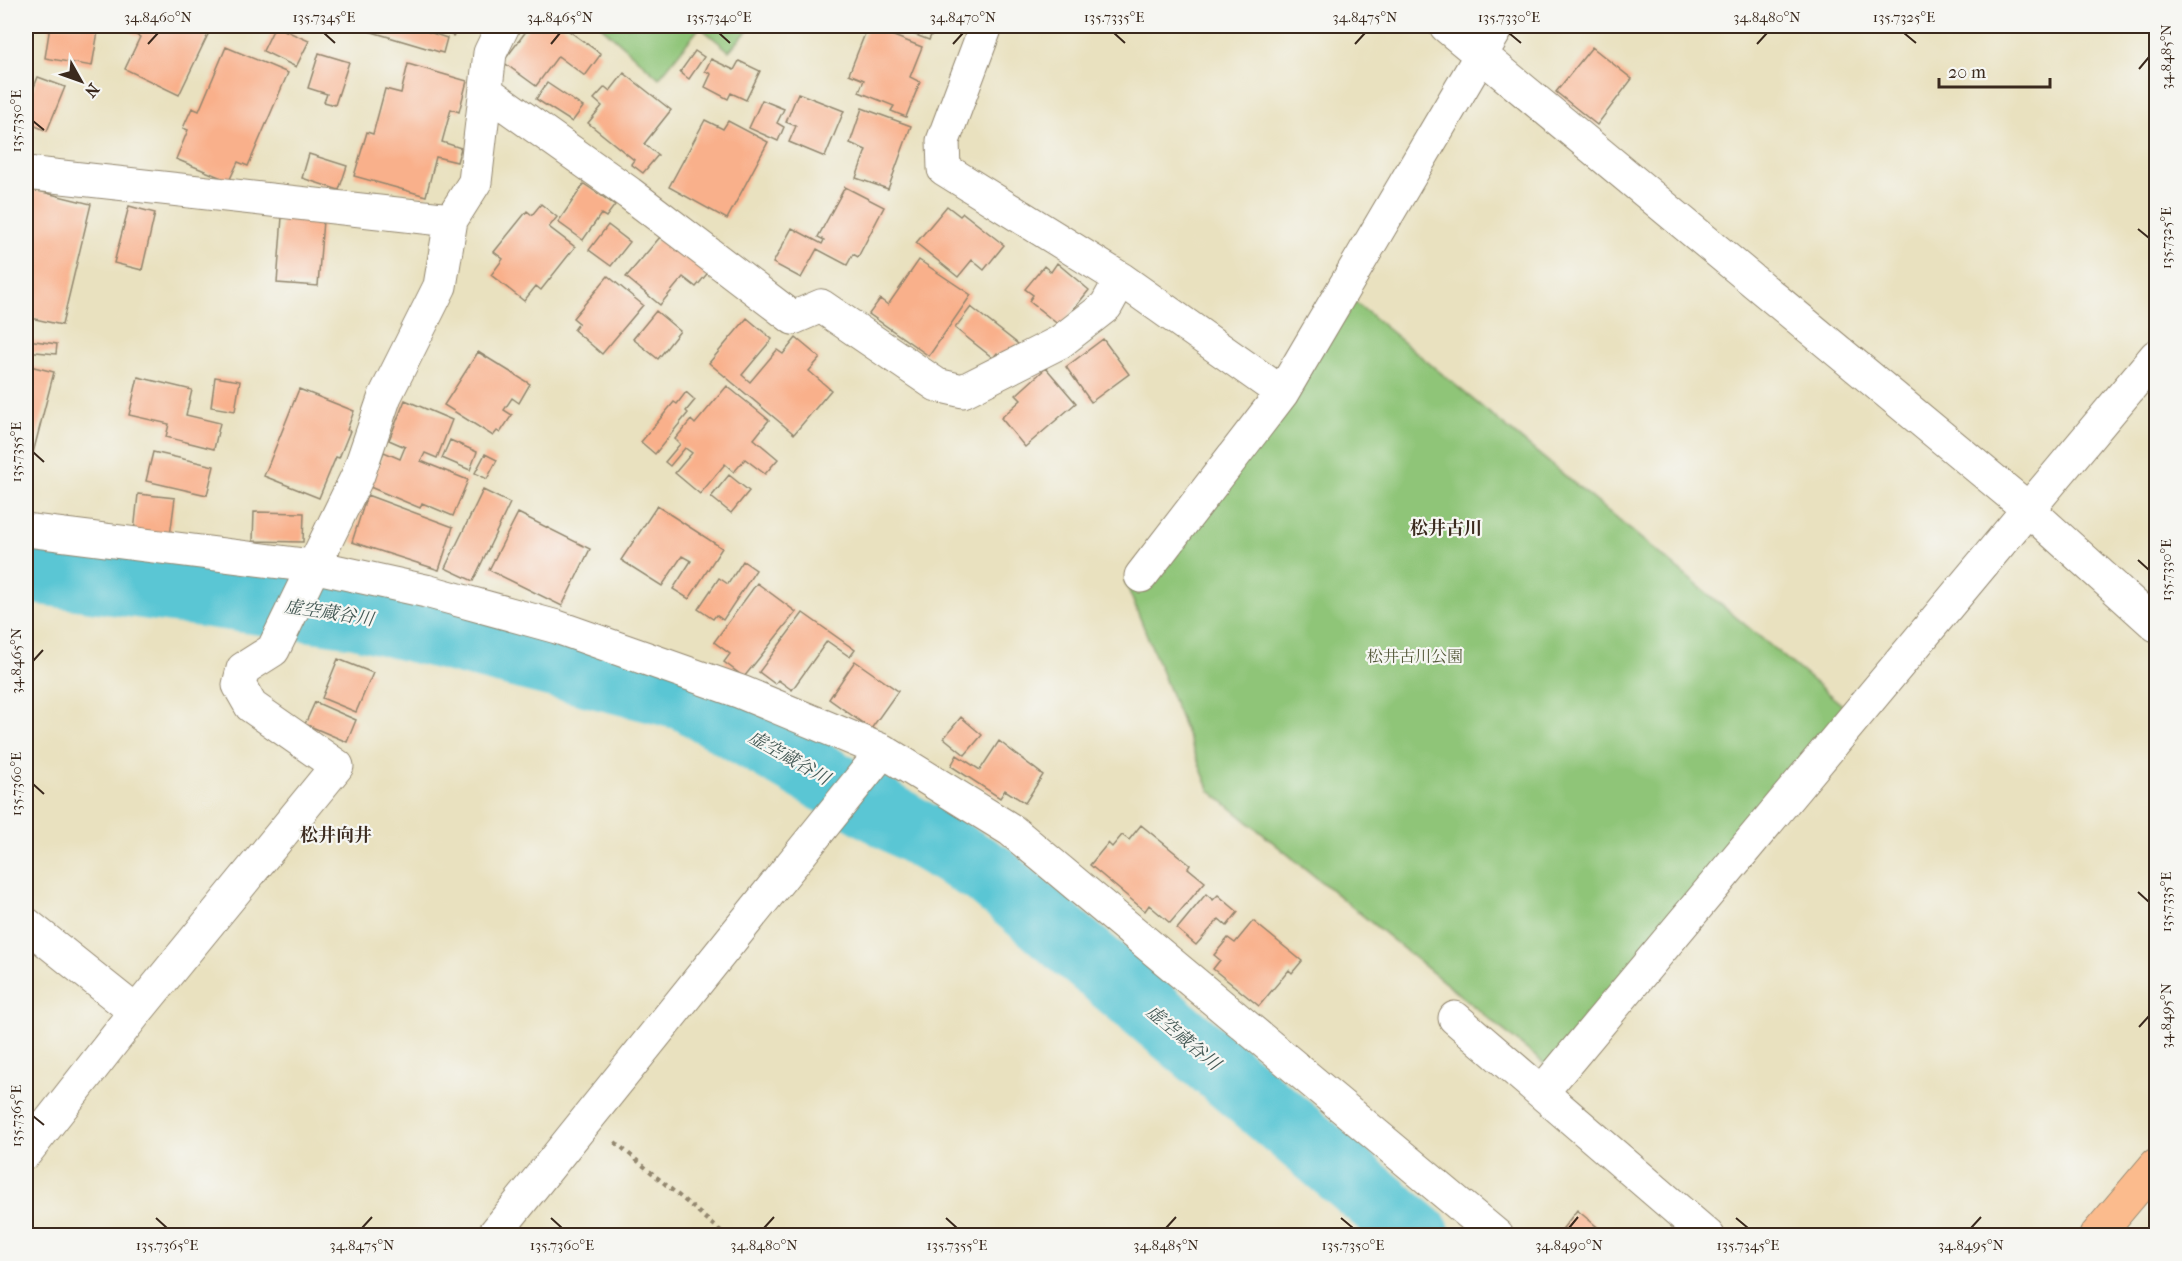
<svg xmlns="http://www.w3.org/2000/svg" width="2182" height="1261" viewBox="0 0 2182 1261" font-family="'IM FELL French Canon','Noto Serif JP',serif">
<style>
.green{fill:#8fc578;stroke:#65784b;stroke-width:1.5}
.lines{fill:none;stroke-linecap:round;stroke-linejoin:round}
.river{stroke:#5ac6d4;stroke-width:66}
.building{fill:#f9b08b}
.minor-casing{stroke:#92866e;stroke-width:35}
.major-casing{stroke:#92866e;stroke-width:35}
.path{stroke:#92866e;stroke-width:4;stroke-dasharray:4.5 4.5;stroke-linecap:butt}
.minor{stroke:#fff;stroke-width:33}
.major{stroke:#fbbb8d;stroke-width:33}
.ticks{fill:none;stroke:#3b2a1e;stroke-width:2}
.labels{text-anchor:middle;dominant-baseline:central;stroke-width:4.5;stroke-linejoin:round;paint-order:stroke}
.park-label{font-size:16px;fill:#545839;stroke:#f6f6f2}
.neighbourhood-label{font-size:18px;font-weight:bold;fill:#3b2a1e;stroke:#f6f6f2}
.water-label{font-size:18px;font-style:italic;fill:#445955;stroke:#f6f6f2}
.neatline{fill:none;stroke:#3b2a1e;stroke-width:2}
.ticks-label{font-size:15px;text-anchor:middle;fill:#3b2a1e}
</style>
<rect width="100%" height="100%" fill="#f6f6f2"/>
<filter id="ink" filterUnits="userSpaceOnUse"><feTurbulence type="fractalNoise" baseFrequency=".0167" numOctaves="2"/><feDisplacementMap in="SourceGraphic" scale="12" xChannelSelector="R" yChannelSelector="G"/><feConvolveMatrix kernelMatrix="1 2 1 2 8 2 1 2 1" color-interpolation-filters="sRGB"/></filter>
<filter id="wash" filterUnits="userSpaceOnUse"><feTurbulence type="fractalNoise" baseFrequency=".008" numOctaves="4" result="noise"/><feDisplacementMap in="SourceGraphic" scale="24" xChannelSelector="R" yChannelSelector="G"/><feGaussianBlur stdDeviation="1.35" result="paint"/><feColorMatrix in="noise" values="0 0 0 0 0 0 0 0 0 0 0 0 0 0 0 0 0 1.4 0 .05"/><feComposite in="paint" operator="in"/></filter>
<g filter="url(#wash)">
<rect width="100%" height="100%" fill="#e9e1bf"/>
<path class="green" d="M601,26H752L729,51L700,27L659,78Z
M1349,297L1847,709L1547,1066L1210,791L1125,581L1282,393Z"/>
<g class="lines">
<path class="river" d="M26,570L356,615L686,698L988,874L1418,1236"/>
</g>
<g id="blocks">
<path class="building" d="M50,26H99L92,66L45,58Z
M122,26H212L179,95L125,69L140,37L121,27Z
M275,26L309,41L296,67L263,51Z
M364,26H427L426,31L447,38L443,53L362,29Z
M439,26H461L453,36Z
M530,26H562L601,54L585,76L558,56L536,86L503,62Z
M868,26L922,47L910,77L920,82L906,117L891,111L894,106L859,92L864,80L849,74Z
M892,26H935L929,40Z
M226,47L288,73L248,166L238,162L229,181L176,159L188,130L183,128L192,108L199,111Z
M1592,47L1632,79L1597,125L1556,92Z
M695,51L704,57L689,79L680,72Z
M319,53L349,62L335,105L324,102L327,94L308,88Z
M711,59L734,70L739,61L760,71L746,100L731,93L728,99L705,87L711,74L705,71Z
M408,64L467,81L459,112L451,109L442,142L461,148L457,162L436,157L426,196L354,176L367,132L373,134L385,89L401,93Z
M624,73L671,110L644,144L658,155L643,173L631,164L634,160L588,123L602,106L594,99L605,87L610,91Z
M38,77L65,87L47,131L26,122V107Z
M547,83L583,107L572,122L536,99Z
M798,93L844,111L825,157L789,142L796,126L786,122Z
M762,100L784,109L777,123L784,127L778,141L749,128Z
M862,108L911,126L888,189L856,178L866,150L850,143Z
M705,120L723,129L728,121L768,142L727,219L669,187Z
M309,154L347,166L339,190L302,178Z
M584,184L615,205L606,217L601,214L583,240L558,222Z
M845,187L884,207L858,257L853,254L847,265L817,249L801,278L773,263L792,228L822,244L824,240L818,237Z
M26,188L91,204L62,325L26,317V236L29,224L26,223Z
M541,204L557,217L549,227L575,247L541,290L536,286L524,301L491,275L503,259L494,252L527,211L532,215Z
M129,206L155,213L142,270L114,263Z
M947,206L960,216L963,213L1004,245L984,270L972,260L958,277L916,243Z
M282,217L323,220L318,286L277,283Z
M608,225L630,242L611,266L589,250Z
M661,236L712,268L696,287L683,277L660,305L626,277Z
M919,260L971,295L929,356L869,314L880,299L888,305Z
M1057,263L1089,290L1060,326L1029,301L1033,295L1025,289L1044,266L1051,272Z
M608,276L643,305L602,354L574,330L579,323L573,318Z
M971,307L1018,344L1006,360L997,353L993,358L955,328Z
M656,311L680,331L658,359L633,339Z
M747,318L772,339L742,375L750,382L777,350L783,354L796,338L820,358L809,371L831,390L794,434L709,363Z
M1103,339L1129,374L1091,402L1066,367Z
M27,340L57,344L56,354L26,351Z
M478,352L530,384L519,403L512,398L504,410L512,415L500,433L497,431L493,436L444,405Z
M26,365L54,372L33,453L26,451Z
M1046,368L1076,403L1025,447L1001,418L1021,400L1016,395Z
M138,377L192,390L186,415L220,423L214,449L166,437L169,424L129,415Z
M215,377L240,381L235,411L211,407Z
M727,386L769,420L754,439L778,459L765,474L745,459L734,472L725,464L700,494L675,473L692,453L685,448L670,466L665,462L680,444L675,439L691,420L695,424Z
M299,389L354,411L347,430L350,431L339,458L336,457L319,498L264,476Z
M686,392L695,400L686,411L688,413L655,454L641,442L674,402L677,404Z
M405,400L452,420L437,458L425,453L421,461L468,480L453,516L422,503L420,508L370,487L384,452L400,459L405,447L389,440Z
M450,440L477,452L470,470L442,458Z
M153,452L214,466L207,495L146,481Z
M485,454L497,460L487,479L475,473Z
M729,475L749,491L731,513L711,497Z
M483,490L510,503L473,581L445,568Z
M138,494L175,498L170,536L134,532Z
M367,495L453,527L439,570L352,542Z
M657,506L722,548L689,599L673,589L691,561L682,556L662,586L621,560Z
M254,512L304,513L303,542L253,541Z
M518,513L590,549L562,606L489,570Z
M743,561L756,570L723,620L716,615L713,619L698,609L719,578L728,584Z
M757,583L796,612L744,677L724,662L730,654L714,642Z
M803,613L855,650L850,657L827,641L792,690L778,680L775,684L759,672Z
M338,659L373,673L356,712L322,698Z
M855,661L898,691L871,729L829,699Z
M315,702L356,720L347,742L305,724Z
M961,717L982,735L965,755L944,738Z
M999,741L1043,775L1025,803L1005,790L1000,798L951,766L957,755L980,770Z
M1141,825L1190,865L1188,868L1205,882L1170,923L1149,905L1145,911L1090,865L1108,843L1112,847L1122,835L1129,840Z
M1206,894L1213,900L1218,895L1238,912L1227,926L1219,919L1196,945L1177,929Z
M1253,921L1302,961L1292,973L1289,970L1259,1006L1213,969L1220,960L1214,955L1228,938L1235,943Z
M1577,1210L1608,1236H1557Z"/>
</g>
</g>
<g filter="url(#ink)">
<use href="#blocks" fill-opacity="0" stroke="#92866e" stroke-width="1.5"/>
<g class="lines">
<g class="minor-casing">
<path id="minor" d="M986,26L943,141L944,169L1121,279L1282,393
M1446,26L2021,503L2156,625
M487,92L629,193L793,318L821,306L937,385L963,391L1060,342L1106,306L1121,279
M26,173L451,220
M26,530L312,566L426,591L557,627L741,692L883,751L1011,830L1497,1236
M1141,576L1282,393L1498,26
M26,924L136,1012L337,766L251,706L239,685L243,669L273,650L358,475L385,396L440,286L451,220L475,182L490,53L503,26
M1455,1018L1708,1236
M1542,1092L2156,356
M26,1152L136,1012
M493,1236L883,751"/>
</g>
<g class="major-casing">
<path id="major" d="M2096,1236L2156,1165"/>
</g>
<path class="path" d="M615,1142L727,1236"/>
<use href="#minor" class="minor"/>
<use href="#major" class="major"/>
</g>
</g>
<path class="ticks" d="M324,33L335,43M719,33L730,43M1114,33L1125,43M1509,33L1521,43M1904,33L1916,43M148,44L158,33M551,44L560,33M953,44L963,33M1355,44L1365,33M1757,44L1767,33M2139,69L2149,57M33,121L44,130M2138,229L2149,238M33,452L44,462M2138,560L2149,570M33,661L43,650M33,784L44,794M2138,892L2149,902M2139,1027L2149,1016M33,1116L44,1125M156,1218L167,1228M551,1218L562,1228M946,1218L957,1228M1341,1218L1353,1228M1736,1218L1748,1228M362,1228L372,1217M764,1228L774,1217M1166,1228L1176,1217M1569,1228L1578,1217M1971,1228L1981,1217"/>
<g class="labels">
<g class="park-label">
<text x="1415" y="656">松井古川公園</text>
</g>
<g class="neighbourhood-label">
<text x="1446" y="528">松井古川</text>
<text x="336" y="835">松井向井</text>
</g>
<g class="water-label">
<text transform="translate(329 613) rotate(9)">虚空蔵谷川</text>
<text transform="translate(789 758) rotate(30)">虚空蔵谷川</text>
<text transform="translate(1183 1038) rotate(40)">虚空蔵谷川</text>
</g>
</g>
<rect width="2182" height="1261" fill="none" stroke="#f6f6f2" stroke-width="66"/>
<g transform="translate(81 81) rotate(130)" stroke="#f6f6f2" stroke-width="4.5" paint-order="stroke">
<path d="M0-4.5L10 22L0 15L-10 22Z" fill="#3b2a1e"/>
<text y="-9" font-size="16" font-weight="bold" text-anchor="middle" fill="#3b2a1e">N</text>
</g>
<path d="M1939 78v9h111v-9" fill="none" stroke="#3b2a1e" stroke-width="3"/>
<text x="1948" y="78" font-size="18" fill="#3b2a1e" stroke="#f6f6f2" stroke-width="4.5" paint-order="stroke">20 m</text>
<rect x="33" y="33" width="2116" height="1195" class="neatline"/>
<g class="ticks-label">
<text x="158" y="22">34.8460°N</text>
<text x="324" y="22">135.7345°E</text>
<text x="560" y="22">34.8465°N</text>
<text x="719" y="22">135.7340°E</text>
<text x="963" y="22">34.8470°N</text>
<text x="1114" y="22">135.7335°E</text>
<text x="1365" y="22">34.8475°N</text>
<text x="1509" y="22">135.7330°E</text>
<text x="1767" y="22">34.8480°N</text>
<text x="1904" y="22">135.7325°E</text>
<text transform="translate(2166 57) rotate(-90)" y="5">34.8485°N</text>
<text transform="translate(16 121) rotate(-90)" y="5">135.7350°E</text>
<text transform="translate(2166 238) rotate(-90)" y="5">135.7325°E</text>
<text transform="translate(16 452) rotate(-90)" y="5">135.7355°E</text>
<text transform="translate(2166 570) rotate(-90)" y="5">135.7330°E</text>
<text transform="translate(16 661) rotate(-90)" y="5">34.8465°N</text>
<text transform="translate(16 784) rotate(-90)" y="5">135.7360°E</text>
<text transform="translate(2166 902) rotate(-90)" y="5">135.7335°E</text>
<text transform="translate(2166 1016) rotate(-90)" y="5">34.8495°N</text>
<text transform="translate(16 1116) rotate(-90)" y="5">135.7365°E</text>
<text x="167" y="1250">135.7365°E</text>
<text x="362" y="1250">34.8475°N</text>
<text x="562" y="1250">135.7360°E</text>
<text x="764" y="1250">34.8480°N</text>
<text x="957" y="1250">135.7355°E</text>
<text x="1166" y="1250">34.8485°N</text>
<text x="1353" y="1250">135.7350°E</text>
<text x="1569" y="1250">34.8490°N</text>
<text x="1748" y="1250">135.7345°E</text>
<text x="1971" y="1250">34.8495°N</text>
</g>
</svg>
